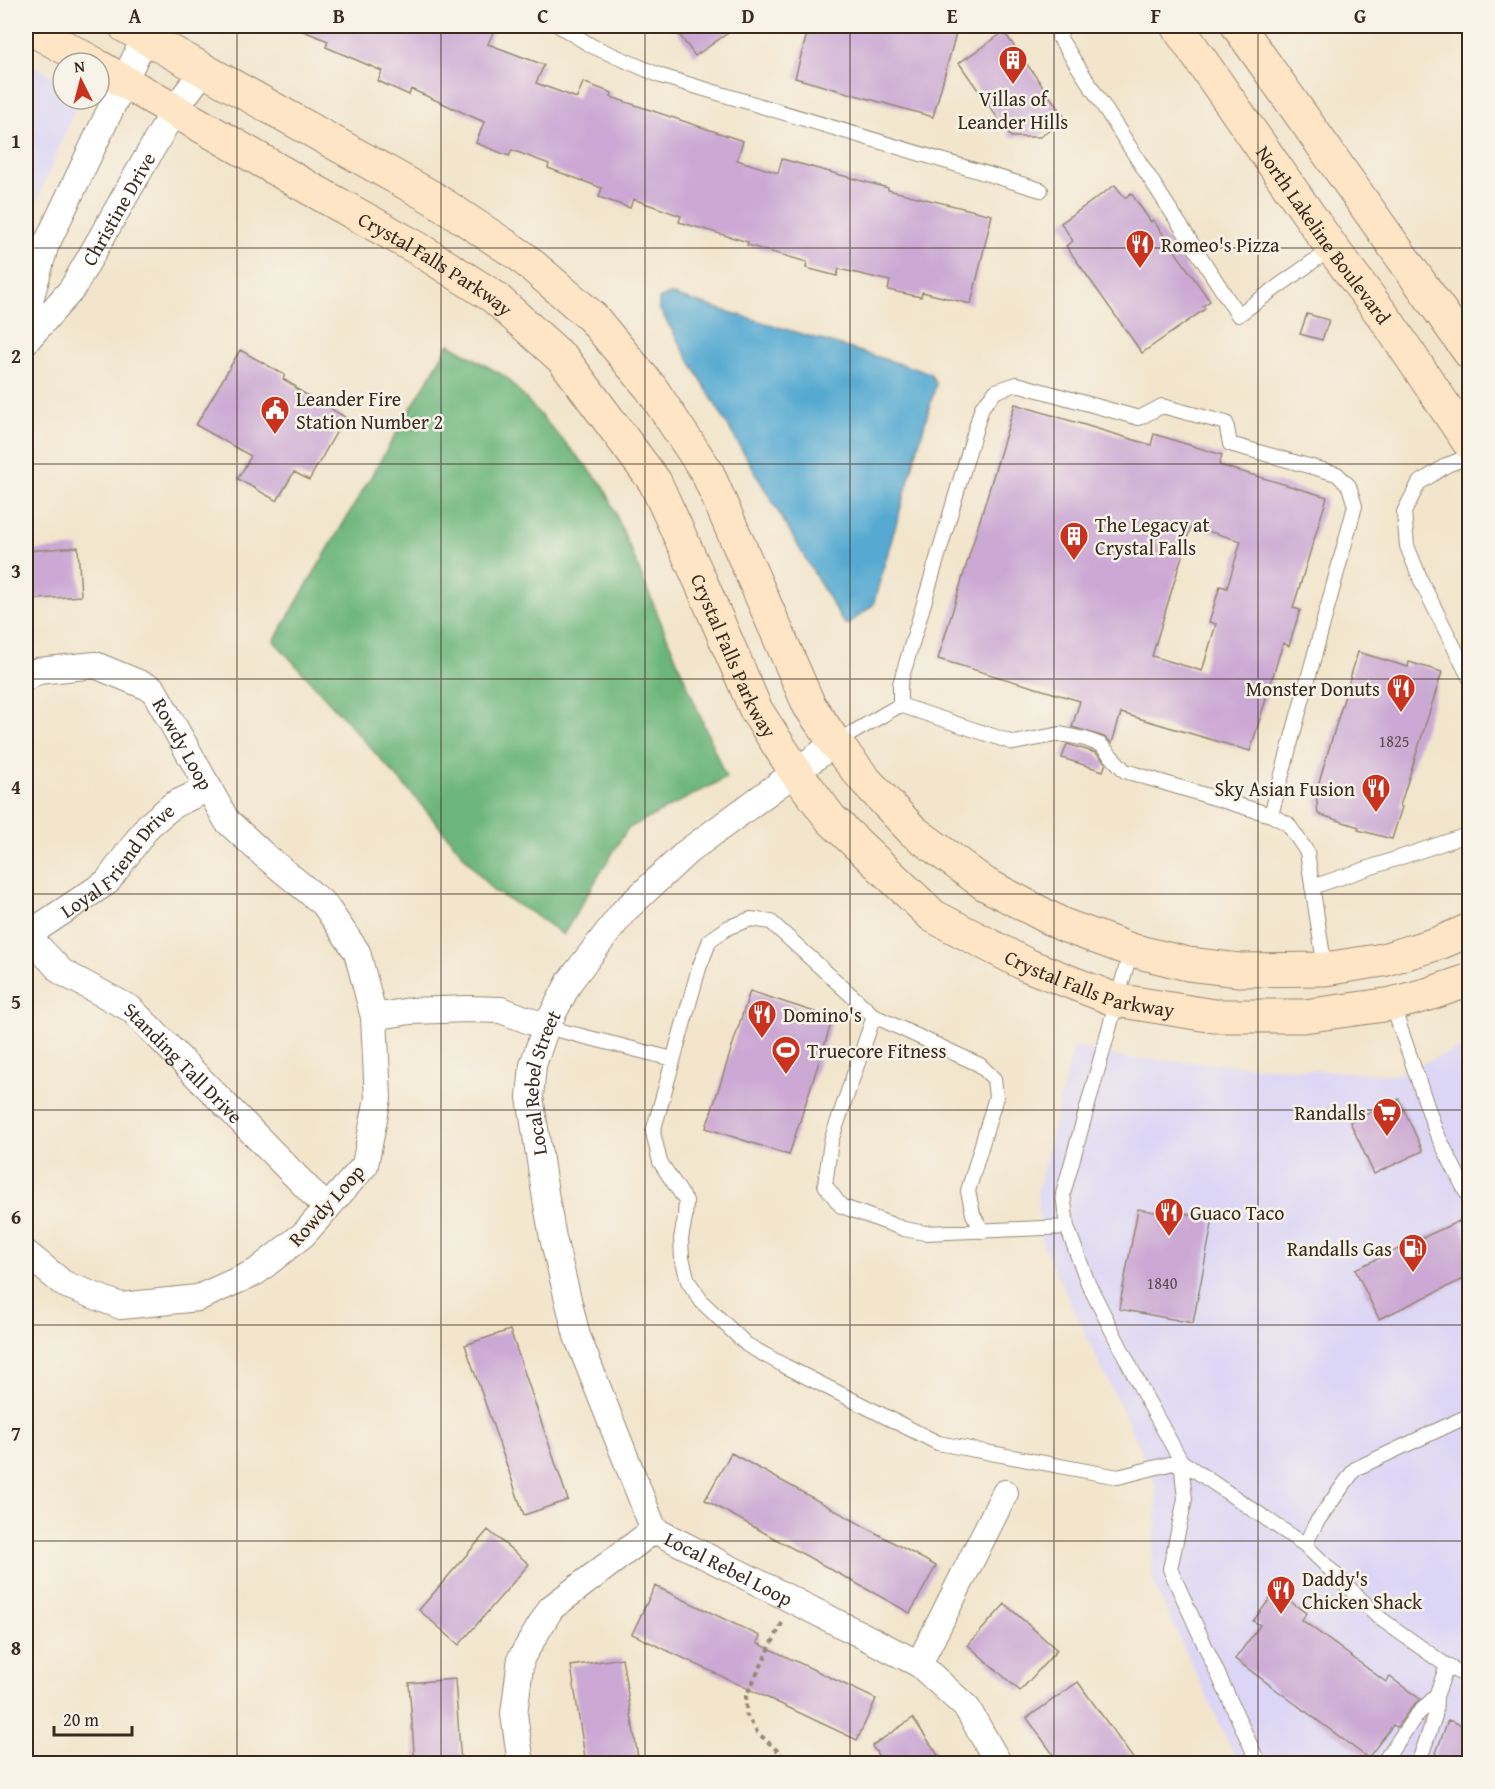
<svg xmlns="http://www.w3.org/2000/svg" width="1495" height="1789" viewBox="0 0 1495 1789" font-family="'Gentium Book Plus',serif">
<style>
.built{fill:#dcd6f6}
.forest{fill:#6cb57c;stroke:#54704d;stroke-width:1.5}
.water{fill:#56aad2;stroke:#486a78;stroke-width:1.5}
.building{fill:#cca9d4;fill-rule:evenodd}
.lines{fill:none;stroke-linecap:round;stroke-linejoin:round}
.lane-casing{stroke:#968875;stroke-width:16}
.street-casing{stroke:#968875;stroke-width:28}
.secondary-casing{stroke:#968875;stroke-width:35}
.path{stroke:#968875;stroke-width:4;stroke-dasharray:4.5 4.5;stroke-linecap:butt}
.lane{stroke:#fff;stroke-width:14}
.street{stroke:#fff;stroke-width:26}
.secondary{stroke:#fde5c5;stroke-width:33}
.grid{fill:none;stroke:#3b2a1e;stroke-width:1.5;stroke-opacity:0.55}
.labels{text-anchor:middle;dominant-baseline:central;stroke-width:5;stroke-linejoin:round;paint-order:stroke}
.number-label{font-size:16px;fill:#5f4a4c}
.poi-label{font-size:20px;fill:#3b2a1e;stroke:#f7f3e8;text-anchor:start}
.street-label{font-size:20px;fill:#3b2a1e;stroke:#f7f3e8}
.neatline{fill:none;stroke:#3b2a1e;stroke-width:2}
.grid-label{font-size:20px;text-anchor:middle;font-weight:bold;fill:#3b2a1e}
</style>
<rect width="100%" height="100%" fill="#f7f3e8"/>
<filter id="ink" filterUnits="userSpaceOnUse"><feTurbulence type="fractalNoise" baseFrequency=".0167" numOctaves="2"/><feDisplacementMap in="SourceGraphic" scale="12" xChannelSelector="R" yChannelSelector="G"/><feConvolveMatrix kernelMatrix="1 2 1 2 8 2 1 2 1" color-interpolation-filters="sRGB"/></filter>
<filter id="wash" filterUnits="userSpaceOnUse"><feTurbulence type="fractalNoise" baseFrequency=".008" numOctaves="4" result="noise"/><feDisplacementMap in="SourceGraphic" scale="24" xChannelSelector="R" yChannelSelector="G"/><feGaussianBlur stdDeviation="1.35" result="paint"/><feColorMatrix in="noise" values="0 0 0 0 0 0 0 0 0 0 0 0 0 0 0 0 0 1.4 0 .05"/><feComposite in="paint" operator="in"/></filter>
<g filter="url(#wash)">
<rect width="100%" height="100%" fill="#f2e5cc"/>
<path class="built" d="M26,61L63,82V99H79L26,228Z
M1469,1044V1763H1238L1153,1582L1152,1553L1157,1522L1156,1488L1149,1466L1042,1244L1037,1195L1073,1046L1123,1058L1395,1075Z"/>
<path class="forest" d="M449,344L506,377L604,486L726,778L627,829L563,935L532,913L493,891L414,796L274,641Z"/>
<path class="water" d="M670,294L930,373L936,384L873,605L847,625L842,621L659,308V299Z"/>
<g id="blocks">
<path class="building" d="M291,26H496L488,44L544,65L536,83L577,98L583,82L612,93L611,97L743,141L737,160L778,173L782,159L888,188V190L992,215L971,304L922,292L921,297L888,290L890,281L839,269L837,276L806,268L807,262L747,245L748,242L679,222L681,216L633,199L630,208L599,197L602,188L548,168L549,164L512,150L509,156L476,143L484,122L411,89L409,95L378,81L382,71L326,47L328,41Z
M673,26H738L695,56Z
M809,26H958L933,117L795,78Z
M1004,32L1066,119L1040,137H1011L959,63Z
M1115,185L1125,198L1131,193L1151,222L1153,220L1210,301L1203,306L1205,309L1142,353L1066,246L1073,241L1061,223Z
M1307,314L1329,320L1322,340L1300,334Z
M240,350L285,375L283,379L296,387L295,388L345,417L309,480L294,472L277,501L238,479L251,456L196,425Z
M1015,404L1151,445L1154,434L1222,455L1219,465L1327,497L1293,608L1300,610L1289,646L1283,643L1250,751L1121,713L1112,743L1104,737L1072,727L1080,701L938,659ZM1191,526L1241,541L1227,588L1220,586L1209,622L1216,624L1202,671L1152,656Z
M78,547L81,596L26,600V551Z
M1358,652L1408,667L1409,662L1442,672L1400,806L1402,807L1392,839L1358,830L1359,827L1318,814L1316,792Z
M1067,744L1096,753L1106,763L1103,771L1062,758Z
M750,991L833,1018L789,1155L706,1128Z
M1399,1099L1423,1151L1374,1174L1350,1122Z
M1138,1209L1182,1217L1183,1213L1213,1219L1193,1323L1119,1309Z
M1459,1221L1470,1244V1276L1379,1319L1355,1269Z
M510,1330L568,1500L524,1515L465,1345Z
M731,1453L936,1566L910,1613L705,1500Z
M488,1530L529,1564L459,1645L419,1610Z
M655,1586L760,1636L757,1643L876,1699L857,1740L632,1634Z
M1276,1591L1306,1613L1302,1620L1386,1682L1390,1677L1420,1699L1408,1712L1397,1727L1393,1725L1368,1758L1235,1659L1260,1625L1253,1621Z
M1005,1604L1057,1650L1020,1691L968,1645Z
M622,1658L639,1764H586L571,1666Z
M455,1679L461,1764H415L409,1683Z
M1078,1682L1137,1764H1060L1027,1718Z
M913,1718L944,1764H884L872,1746Z
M1448,1720L1470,1728V1764H1432Z"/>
</g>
</g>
<g filter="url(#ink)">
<use href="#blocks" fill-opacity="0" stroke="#968875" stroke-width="1.5"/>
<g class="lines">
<g class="lane-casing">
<path id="lane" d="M559,26L592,46L661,76L1041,190
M1064,26L1059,37L1238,315L1332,248
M1470,456L1447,465L1419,483L1404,512L1407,546L1422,583L1470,679
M835,743L900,705V684L982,407L996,391L1017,384L1139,418L1162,406L1226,423L1230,444L1337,474L1349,486L1355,506L1271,815L1125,771L1101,745L1085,739L1060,734L1014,743L900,705
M1271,815L1288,824L1307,852L1325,969
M1312,887L1470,834
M1131,950L1063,1194L1067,1227L1088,1283L1144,1394L1181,1461L1185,1499L1170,1569L1259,1764
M1392,1004L1436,1132L1470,1200
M874,1016L831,1141L825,1185L841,1206L904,1229L925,1233L1067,1227
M546,1027L673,1059
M982,1231L973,1214L968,1191L996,1097L994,1079L980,1065L874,1016L771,922L751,919L729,927L710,940L699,968L653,1132L660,1162L686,1201L685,1217L681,1239L682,1258L688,1281L702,1302L747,1345L785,1366L938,1443L1118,1477L1181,1461L1305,1545L1381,1619L1447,1666L1470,1678
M1305,1545L1316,1523L1355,1469L1470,1415
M1382,1764L1415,1717L1436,1696
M1418,1764L1435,1716L1436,1696L1447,1666"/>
</g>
<g class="street-casing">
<g id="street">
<path d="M26,314L45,247L145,37"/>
<path id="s1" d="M26,341L72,289L174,110L204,70"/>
<path id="s2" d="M26,677L38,671L95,665L153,689L227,821L264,855L324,904L357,952L374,1017L378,1098L365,1165L304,1234L256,1272L198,1298L121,1306L64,1284L26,1253"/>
<path id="s3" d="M27,935L62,972L131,1009L327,1208"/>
<path id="s4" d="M26,936L107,882L148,826L173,805L209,788"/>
<path d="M374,1017L410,1011L468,1009L501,1010L546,1027"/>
<path id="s5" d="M654,1530L577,1336L553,1238L546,1199L530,1097L533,1065L546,1027L570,981L624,911L687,852L835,743"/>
<path id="s6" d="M654,1530L919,1664L967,1708L999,1764"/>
<path d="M919,1664L1005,1493"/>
<path d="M521,1764L514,1714L521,1658L551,1608L654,1530"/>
</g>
</g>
<g class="secondary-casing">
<g id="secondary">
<path d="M26,26L93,63"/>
<path d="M125,26L433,198L521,256L592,317L651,388L707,472L809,705L835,743L866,781L913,831L985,884L1063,925L1131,950L1188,964L1239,970L1325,969L1383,960L1439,943L1470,930"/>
<path id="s7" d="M1177,26L1332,248L1387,321L1470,444"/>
<path d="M1238,26L1470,353"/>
<path id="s8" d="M99,67L302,184L417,248L494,297L564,360L655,482L700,580L756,710L795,771L831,819L933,916L1027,965L1116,1000L1214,1016H1304L1392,1004L1429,994L1470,980"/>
</g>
</g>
<path class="path" d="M782,1623L746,1696V1714L757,1732L792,1764"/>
<use href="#lane" class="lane"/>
<use href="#street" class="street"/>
<use href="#secondary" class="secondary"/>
</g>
</g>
<path class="grid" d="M237,26V1764M441,26V1764M645,26V1764M850,26V1764M1054,26V1764M1258,26V1764M26,248H1470M26,464H1470M26,679H1470M26,894H1470M26,1110H1470M26,1325H1470M26,1541H1470"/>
<defs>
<g id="building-pin" transform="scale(1.5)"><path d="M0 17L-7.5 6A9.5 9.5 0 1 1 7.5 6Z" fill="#c8321e" stroke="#f7f3e8"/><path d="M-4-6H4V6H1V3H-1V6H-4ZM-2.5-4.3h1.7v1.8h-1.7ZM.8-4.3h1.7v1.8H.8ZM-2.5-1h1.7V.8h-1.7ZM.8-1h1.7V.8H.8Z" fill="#fff"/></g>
<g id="restaurant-pin" transform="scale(1.5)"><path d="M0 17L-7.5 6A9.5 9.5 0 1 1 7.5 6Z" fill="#c8321e" stroke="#f7f3e8"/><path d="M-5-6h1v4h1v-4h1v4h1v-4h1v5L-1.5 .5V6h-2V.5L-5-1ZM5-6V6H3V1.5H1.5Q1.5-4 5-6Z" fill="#fff"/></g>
<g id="civic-pin" transform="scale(1.5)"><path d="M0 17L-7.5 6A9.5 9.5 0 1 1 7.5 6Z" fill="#c8321e" stroke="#f7f3e8"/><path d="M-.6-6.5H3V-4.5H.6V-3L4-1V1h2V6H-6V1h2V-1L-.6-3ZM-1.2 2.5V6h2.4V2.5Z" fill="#fff"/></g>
<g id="stadium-pin" transform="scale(1.5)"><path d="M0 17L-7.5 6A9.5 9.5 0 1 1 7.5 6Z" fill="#c8321e" stroke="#f7f3e8"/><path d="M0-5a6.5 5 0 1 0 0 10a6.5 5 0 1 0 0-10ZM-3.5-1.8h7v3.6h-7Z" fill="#fff"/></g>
<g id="supermarket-pin" transform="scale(1.5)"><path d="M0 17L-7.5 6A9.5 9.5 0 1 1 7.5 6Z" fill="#c8321e" stroke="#f7f3e8"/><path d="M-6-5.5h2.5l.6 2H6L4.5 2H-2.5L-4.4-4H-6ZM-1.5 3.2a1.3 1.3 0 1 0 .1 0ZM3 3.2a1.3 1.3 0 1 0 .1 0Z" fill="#fff"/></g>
<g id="fuel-pin" transform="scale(1.5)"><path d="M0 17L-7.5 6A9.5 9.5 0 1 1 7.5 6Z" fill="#c8321e" stroke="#f7f3e8"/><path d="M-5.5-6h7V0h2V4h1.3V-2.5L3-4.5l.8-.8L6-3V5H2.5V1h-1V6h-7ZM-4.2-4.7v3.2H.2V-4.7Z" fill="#fff"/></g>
</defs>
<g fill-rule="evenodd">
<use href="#building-pin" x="1013" y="60"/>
<use href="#restaurant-pin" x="1140" y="244"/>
<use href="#civic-pin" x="275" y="410"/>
<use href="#building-pin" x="1074" y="536"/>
<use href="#restaurant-pin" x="1401" y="688"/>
<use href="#restaurant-pin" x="1376" y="788"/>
<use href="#restaurant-pin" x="762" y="1014"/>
<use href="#stadium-pin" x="786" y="1050"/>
<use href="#supermarket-pin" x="1387" y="1112"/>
<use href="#restaurant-pin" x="1169" y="1212"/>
<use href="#fuel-pin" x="1413" y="1248"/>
<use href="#restaurant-pin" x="1281" y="1590"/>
</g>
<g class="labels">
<g class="number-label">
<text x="1394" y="741">1825</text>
<text x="1162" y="1283">1840</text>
</g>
<g class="poi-label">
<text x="1013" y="98" text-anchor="middle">Villas of<tspan x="1013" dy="23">Leander Hills</tspan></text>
<text x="1161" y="244">Romeo's Pizza</text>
<text x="296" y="398">Leander Fire<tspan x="296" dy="23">Station Number 2</tspan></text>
<text x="1095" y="524">The Legacy at<tspan x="1095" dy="23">Crystal Falls</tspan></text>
<text x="1380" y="688" text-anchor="end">Monster Donuts</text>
<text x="1355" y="788" text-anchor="end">Sky Asian Fusion</text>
<text x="783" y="1014">Domino's</text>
<text x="807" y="1050">Truecore Fitness</text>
<text x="1366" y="1112" text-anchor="end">Randalls</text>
<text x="1190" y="1212">Guaco Taco</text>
<text x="1392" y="1248" text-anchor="end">Randalls Gas</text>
<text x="1302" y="1578">Daddy's<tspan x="1302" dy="23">Chicken Shack</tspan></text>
</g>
<g class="street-label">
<text stroke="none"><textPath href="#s1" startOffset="162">Christine Drive</textPath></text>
<text stroke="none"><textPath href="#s7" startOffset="255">North Lakeline Boulevard</textPath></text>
<text stroke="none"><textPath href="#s8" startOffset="390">Crystal Falls Parkway</textPath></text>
<text stroke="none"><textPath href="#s8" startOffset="894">Crystal Falls Parkway</textPath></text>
<text stroke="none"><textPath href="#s2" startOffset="196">Rowdy Loop</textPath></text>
<text stroke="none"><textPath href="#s4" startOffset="120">Loyal Friend Drive</textPath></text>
<text stroke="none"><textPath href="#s8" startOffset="1398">Crystal Falls Parkway</textPath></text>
<text stroke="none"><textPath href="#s3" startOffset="204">Standing Tall Drive</textPath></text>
<text stroke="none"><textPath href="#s5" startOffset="468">Local Rebel Street</textPath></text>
<text transform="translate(326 1205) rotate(-48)">Rowdy Loop</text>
<text stroke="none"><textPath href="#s6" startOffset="84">Local Rebel Loop</textPath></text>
</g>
</g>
<rect width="1495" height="1789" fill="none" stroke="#f7f3e8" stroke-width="66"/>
<g transform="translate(81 81) rotate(354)"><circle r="28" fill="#f7f3e8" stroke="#aca397" stroke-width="1.5"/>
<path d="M0-4.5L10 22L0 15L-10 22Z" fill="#c8321e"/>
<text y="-9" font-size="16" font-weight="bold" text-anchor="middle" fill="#3b2a1e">N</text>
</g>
<path d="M54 1726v9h78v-9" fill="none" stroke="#3b2a1e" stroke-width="3"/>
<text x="63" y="1726" font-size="18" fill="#3b2a1e" stroke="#f7f3e8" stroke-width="4.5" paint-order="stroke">20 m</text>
<rect x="33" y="33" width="1429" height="1723" class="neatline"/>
<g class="grid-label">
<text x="135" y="23">A</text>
<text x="339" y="23">B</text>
<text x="543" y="23">C</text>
<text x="748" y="23">D</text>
<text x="952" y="23">E</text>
<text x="1156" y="23">F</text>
<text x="1360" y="23">G</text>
<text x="16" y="148">1</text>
<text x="16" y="363">2</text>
<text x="16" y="578">3</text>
<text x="16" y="794">4</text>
<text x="16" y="1009">5</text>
<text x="16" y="1224">6</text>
<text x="16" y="1440">7</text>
<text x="16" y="1655">8</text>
</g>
</svg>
